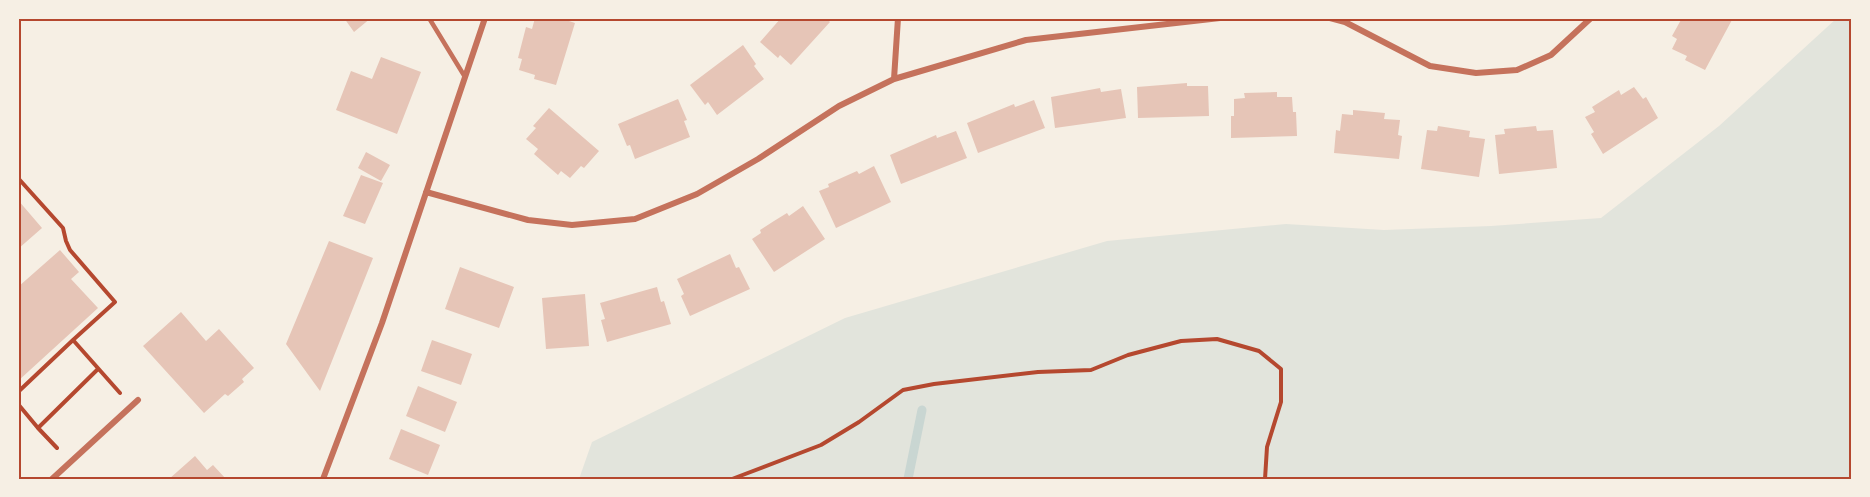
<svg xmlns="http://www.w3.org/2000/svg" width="1870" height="497" viewBox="0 0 1870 497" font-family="'PT Serif',serif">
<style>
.green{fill:#e2e4dc}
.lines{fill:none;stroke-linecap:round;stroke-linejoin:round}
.stream{stroke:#c9d6d2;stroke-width:9}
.building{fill:#e6c5b7}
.path{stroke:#b5482f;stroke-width:4}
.service{stroke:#c5725c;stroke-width:4.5}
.minor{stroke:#c5725c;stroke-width:6}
.neatline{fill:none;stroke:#b5482f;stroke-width:2}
</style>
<rect width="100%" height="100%" fill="#f6efe4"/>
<path class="green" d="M1837,18H1852V479H579L592,442L845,318L1107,241L1286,224L1384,230L1491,226L1601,218L1719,126Z"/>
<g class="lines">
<path class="stream" d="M908,479L922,410"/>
</g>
<path class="building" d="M344,18H371L354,32Z
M535,18H560L575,23L556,85L534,79L535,75L519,70L522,59L518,58L526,27L532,29Z
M781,18H826L830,22L791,65L780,55L778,58L760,42Z
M1682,18H1733L1705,70L1685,60L1687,56L1672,49L1677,39L1672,36Z
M743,45L756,64L754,66L764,79L717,115L708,102L705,105L690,85Z
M381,57L421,72L397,134L336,110L351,71L372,79Z
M1187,83V86H1208L1209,116L1138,118L1137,87Z
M1634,87L1643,99L1646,97L1658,118L1603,154L1591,134L1594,132L1585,117L1595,112L1592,107L1619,90L1621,95Z
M1100,88L1101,92L1121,89L1126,118L1055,128L1051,97Z
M1277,92V97H1292L1293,112H1296L1297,136L1231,138V116H1234V99L1245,98L1244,93Z
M678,99L687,120L684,121L690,137L635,159L630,145L627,146L618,124Z
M1034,100L1045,128L978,153L967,123L1014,104L1015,107Z
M549,108L599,151L584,168L581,166L570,178L561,171L558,175L534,154L538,149L526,139L536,128L533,126Z
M1353,110L1385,113L1384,119L1400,120L1398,135L1402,136L1399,159L1334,153L1336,130L1340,131L1342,114L1353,115Z
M1438,126L1470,131L1469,137L1485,139L1479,177L1421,169L1427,130L1437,131Z
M1536,126L1537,131L1553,130L1557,168L1499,174L1495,135L1505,134L1504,129Z
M956,131L967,158L901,184L890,155L936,135L937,138Z
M366,152L390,165L381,181L358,168Z
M874,166L891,202L836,228L819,191L829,187L828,184L857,171L859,174Z
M361,175L383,183L365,224L343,216Z
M18,200L42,228L18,249Z
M803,206L825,239L774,272L752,239L761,233L760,230L774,221L787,213L789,216Z
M329,241L373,258L320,391L286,344Z
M60,250L79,272L71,279L98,308L18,381V287Z
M730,254L736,268L739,267L750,289L690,316L681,296L684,294L677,279Z
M460,267L514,287L499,328L445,309Z
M657,287L661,302L664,301L671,324L607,342L601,320L605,319L600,303Z
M585,294L589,346L546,349L542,298Z
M181,312L206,341L219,329L254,368L242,379L244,382L228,396L225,394L204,413L143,346Z
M432,340L472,354L461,385L421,371Z
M418,386L457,402L445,432L406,416Z
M401,429L440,445L428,475L389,459Z
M195,456L207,470L213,465L226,479H169Z"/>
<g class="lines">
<path class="path" d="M18,178L63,228L66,241L70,250L115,302L73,340L120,393
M18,392L73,340
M18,404L38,428
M57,448L38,428L98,369
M732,479L821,445L859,422L903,390L934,384L1038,372L1091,370L1128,355L1181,341L1217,339L1259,351L1281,369V402L1267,447L1265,479"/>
<path class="service" d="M429,18L465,77"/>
<path class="minor" d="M898,18L894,79L1026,40L1220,18
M1330,18L1345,22L1430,66L1476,73L1517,70L1551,55L1591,18
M426,192L528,220L572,225L635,219L697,194L758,159L839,106L894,79
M52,479L138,400
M323,479L382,323L485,18"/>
</g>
<rect width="1870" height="497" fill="none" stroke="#f6efe4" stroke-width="39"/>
<rect x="20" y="20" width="1830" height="458" class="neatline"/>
</svg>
